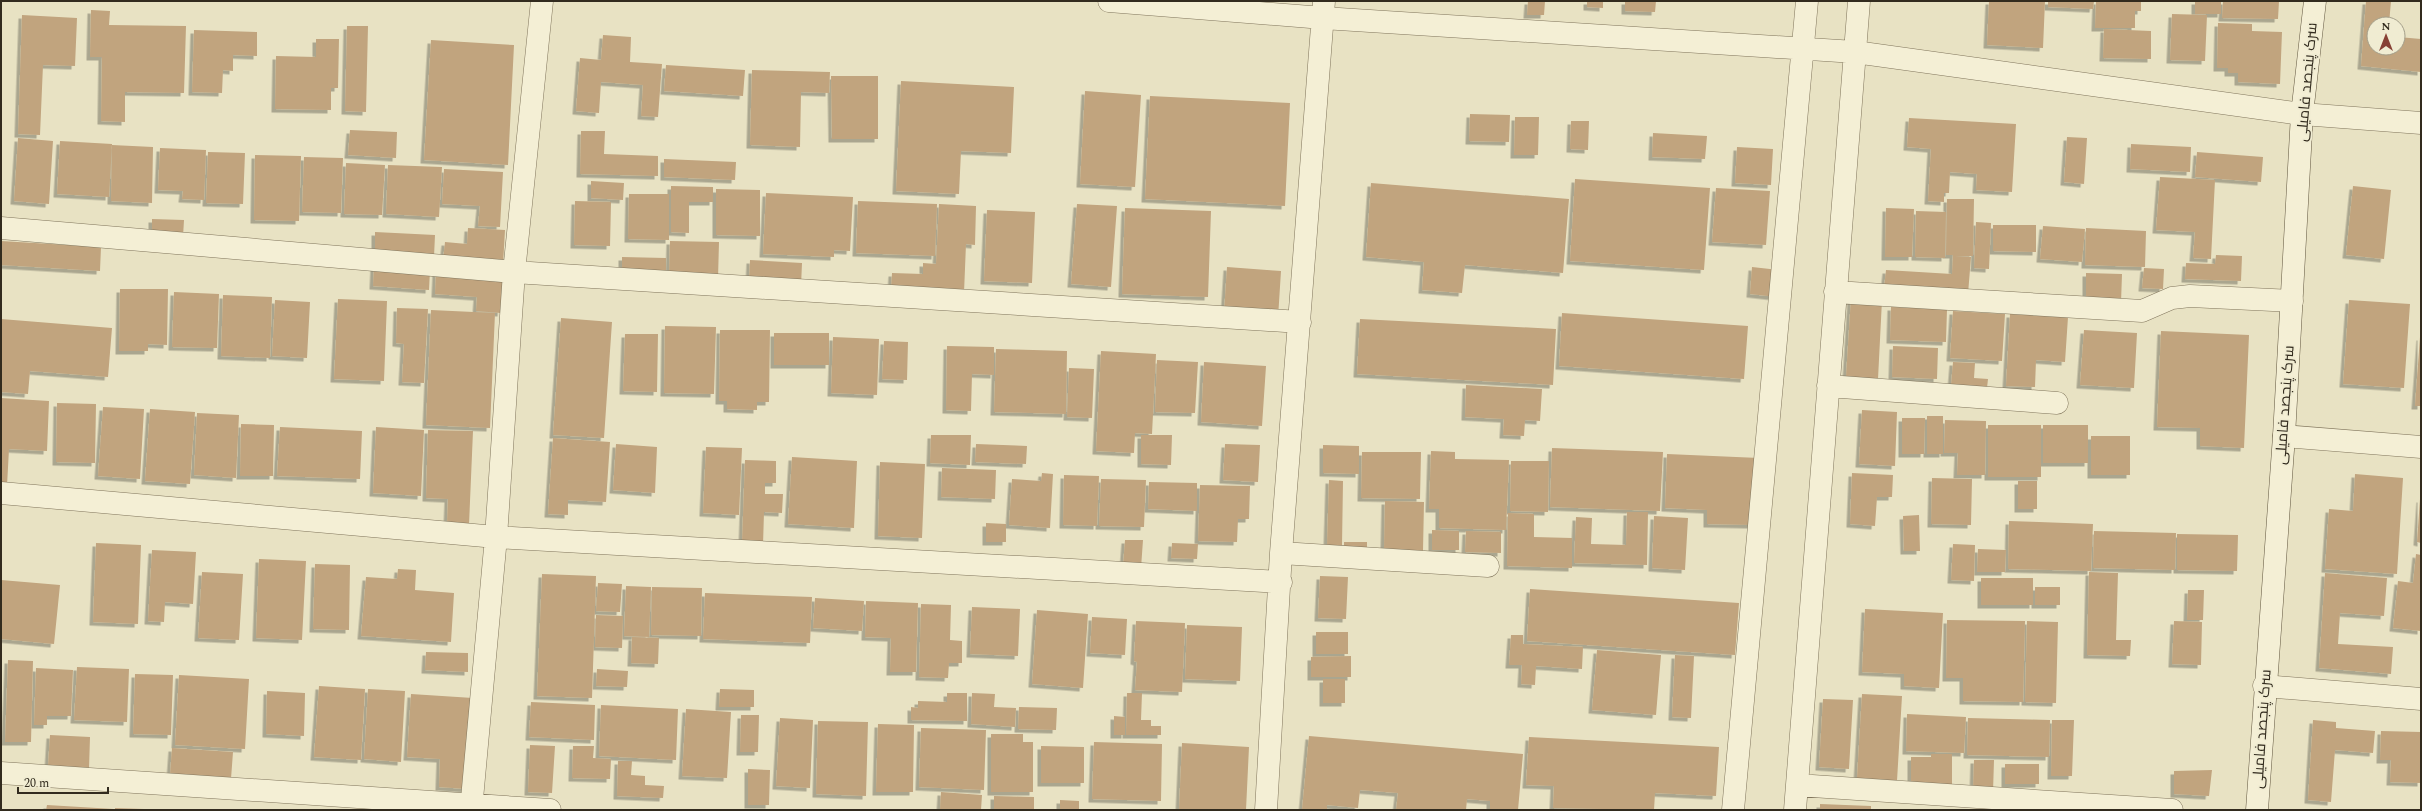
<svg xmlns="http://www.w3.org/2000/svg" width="2422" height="811" viewBox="0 0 2422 811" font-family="Spectral,Cairo,serif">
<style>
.building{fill:#c1a47e;filter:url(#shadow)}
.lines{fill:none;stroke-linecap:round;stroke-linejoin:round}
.minor-casing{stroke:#80755c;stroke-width:23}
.secondary-casing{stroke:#61563f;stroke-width:23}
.minor{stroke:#f4efd5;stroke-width:22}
.secondary{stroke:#f4efd5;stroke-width:22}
.labels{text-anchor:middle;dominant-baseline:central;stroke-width:3.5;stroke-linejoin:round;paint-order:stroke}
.street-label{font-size:15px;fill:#322b1e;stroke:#f0ecd2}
</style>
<defs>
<filter id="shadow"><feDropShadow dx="-3.5" dy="3.5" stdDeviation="0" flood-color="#0004"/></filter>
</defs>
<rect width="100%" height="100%" fill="#e8e2c3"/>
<path class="building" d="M1528,1H1545L1544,15H1527Z
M1587,1H1603V8L1587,7Z
M1625,1H1656L1655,12L1625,11Z
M1989,1H2045L2043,48L1987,45Z
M2048,1H2094L2093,9L2048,7Z
M2096,1H2141V11H2135V28H2095Z
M2195,1H2221V14H2195Z
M2223,1H2279L2278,19L2222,18Z
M2366,1H2391L2389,24H2374V48H2398V37L2421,39V72L2361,66Z
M91,10L110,11L109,25L186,26L184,93L125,92V122L101,121L102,57H90Z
M2172,14L2207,15L2205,61L2170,60Z
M22,15L77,18L75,66L43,65L40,135L18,134Z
M2218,23L2252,24V31L2282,32L2280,84L2238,82V73H2228V68H2217Z
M347,26H368L366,112L345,111Z
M2104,29L2151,31V59L2103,58Z
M194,30L257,32V56L233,55V71L223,70L222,93L192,92Z
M603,35L631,37L630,62L662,64L658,117L641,116L643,85L601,82L599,113L576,111L580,58L601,60Z
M316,39H339L338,88H331V110L275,109L276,56L316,57Z
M431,40L514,45L508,165L424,160Z
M666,65L745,70L743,96L664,91Z
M752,70L830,72L829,93L801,92L800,147L750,145Z
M831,76H878V139H832Z
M901,81L1014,87L1011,153L961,151L959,194L896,191Z
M1085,91L1141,95L1135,187L1080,184Z
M1150,96L1290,103L1285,206L1145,199Z
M1470,114L1510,115L1509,142L1469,141Z
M1515,117H1539L1538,155H1514Z
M1909,118L2016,124L2012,192L1976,190L1977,174L1950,172L1949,193H1944V202L1928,201L1931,149L1907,147Z
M1571,121H1589L1588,150L1570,149Z
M350,130L397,132L396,158L348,155Z
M581,131H605L604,154L658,156V176L580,174Z
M1653,133L1707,136L1705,159L1652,157Z
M2067,137L2087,138L2084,184L2064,182Z
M18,138L53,141L49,204L14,201Z
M60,141L112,144L109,197L57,194Z
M2131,144L2191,147L2190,172L2130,169Z
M112,145L153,147L152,203L111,201Z
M1737,147L1773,149L1771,185L1735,183Z
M160,148L206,150L204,200L182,199L183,191L158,190Z
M208,152L245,153L243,204L206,203Z
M2197,152L2263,157L2261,182L2195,177Z
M255,155L301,156L299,221L254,220Z
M304,157L343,158L341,213L302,212Z
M664,159L736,162L735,180L664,177Z
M346,163L385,165L382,215L344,214Z
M388,165L442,167L439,217L386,214Z
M444,169L503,172L500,227L478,226L480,206L442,204Z
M2160,177L2215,180L2211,259L2193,258L2195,232L2156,230Z
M1575,179L1710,188L1704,270L1570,261Z
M591,181L624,183L623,200L591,198Z
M1371,183L1569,199L1563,273L1465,265L1462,293L1422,290L1424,262L1366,257Z
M671,186L713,187V202H689V233L671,232Z
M2353,186L2391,190L2384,259L2346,255Z
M1716,188L1770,191L1766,245L1712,242Z
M716,189L760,190V236L716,235Z
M766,193L853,197L850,251L834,250V257L763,254Z
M629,194H669V240L628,239Z
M1947,199H1974L1973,256H1955L1971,257L1968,294L1884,289L1886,270L1952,274L1953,255H1946Z
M575,201L611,202L610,246L574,245Z
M858,201L937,204L935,256L856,253Z
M939,204L976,206L975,245L966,244L964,293L891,290L892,273L923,274V263L936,264Z
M1077,204L1117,206L1111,287L1071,284Z
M1125,208L1211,211L1208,297L1122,294Z
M1886,208L1914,209L1912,257H1885Z
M987,210L1035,212L1032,283L984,281Z
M1916,211L1946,212L1945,258L1915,257Z
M152,219L184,220L183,237L152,236Z
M1976,222L1991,223L1989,269L1974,268Z
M1993,225H2036V252L1993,251Z
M2043,226L2085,229L2082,262L2040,259Z
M468,228L505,230L503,265L443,261L445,242L467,244Z
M2086,228L2146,231L2145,267L2085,265Z
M375,232L435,235L434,257L375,255Z
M1,241L101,247L100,271L1,265Z
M670,241L719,242L718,279L669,277Z
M2216,255L2242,256L2241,281L2185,279L2186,263L2215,264Z
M622,257L666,258V276H622Z
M750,260L802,263L801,286L749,283Z
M374,266L430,270L429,290L373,286Z
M1227,267L1281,271L1278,318L1224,314Z
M1752,267L1779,270L1777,297L1750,294Z
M2144,268L2164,269L2163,289L2142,288Z
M436,272L504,277L501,313L476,311L477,297L435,294Z
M2086,273L2122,274L2121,303L2086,301Z
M120,289H168L167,345L148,344V351H119Z
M174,292L219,294L217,348L172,347Z
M223,295L272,297L270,358L221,356Z
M1851,298L1882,300L1878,379L1846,377Z
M338,299L387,301L384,381L334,379Z
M275,300L310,302L307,358L272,356Z
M2349,300L2410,304L2404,388L2343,384Z
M1891,307L1947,309L1946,342L1890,340Z
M397,308L428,309L424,383L402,382L404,344L396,343Z
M431,310L495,313L490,428L426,425Z
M1953,311L2005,314L2002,361L1950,358Z
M1562,313L1748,326L1744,379L1559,366Z
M2010,314L2068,317L2065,362L2036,360L2035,387L2006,386Z
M561,318L612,322L604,438L553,435Z
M1,319L112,328L108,377L30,371L28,394L1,392Z
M1360,319L1556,329L1553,385L1357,374Z
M665,326L716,327L714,394L664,393Z
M720,330H770L769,402H757V410L727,409V401H719Z
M2084,330L2137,333L2134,388L2080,385Z
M2161,331L2249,335L2244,448L2200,446V428L2157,427Z
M774,333H829V365H774Z
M625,334H658L657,392L623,391Z
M833,337L879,339L877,395L831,393Z
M2420,337H2421V406H2415Z
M884,341L908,342L907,380L882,379Z
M947,346L994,347V375L972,374L971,411L946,410Z
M1893,346L1938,348L1937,379L1892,377Z
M996,349L1067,351L1066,414L994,412Z
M1101,351L1156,354L1152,434L1135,433L1134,453L1096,451Z
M1157,360L1198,362L1195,413L1155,412Z
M1204,362L1266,366L1262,426L1201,422Z
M1953,362L1975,363L1974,378L1988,379L1987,388L1951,386Z
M1069,368L1094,369L1092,418L1067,417Z
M1466,385L1542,389L1540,421L1525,420L1524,436L1503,435L1504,419L1465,417Z
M1,398L49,401L47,451L9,449L7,486H1Z
M57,403L96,404L95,463L56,462Z
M103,407L144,409L140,479L98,476Z
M150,409L195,412L190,484L145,481Z
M1862,410L1897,412L1895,466L1859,464Z
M197,413L239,415L236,478L194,475Z
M1927,416H1943V454H1927Z
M1902,418H1925L1924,454H1902Z
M1945,420L1986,421L1985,475H1957L1958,453H1944Z
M241,424L274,425L273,476H240Z
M1988,425H2041V477H1988Z
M2043,425H2088V463H2043Z
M280,427L362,431L360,479L277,476Z
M376,427L424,430L421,496L373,493Z
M428,430L473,431L469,525L447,524L448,499L426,498Z
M931,435H971L970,465L930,463Z
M1141,435H1172L1171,465L1141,464Z
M2091,436H2130V475H2091Z
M553,438L610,442L606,502L568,500V515L548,514Z
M616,444L657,447L655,493L613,490Z
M976,444L1027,446L1026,464L975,462Z
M1225,444L1260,445L1258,482L1223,480Z
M1323,445L1359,446V474L1323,473Z
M706,447L742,448L739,515L703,513Z
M1552,448L1663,452L1660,511L1550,507Z
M1431,451L1455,452V459L1509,460L1506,530L1439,528V509H1429Z
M1362,452H1421L1420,499L1361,498Z
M1667,454L1759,458L1753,525L1707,524V510L1665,508Z
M792,457L857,461L854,528L788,524Z
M745,460L776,461V483H765V494H783L782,513L764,512L763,545L742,544Z
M1511,461H1549L1548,512L1510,511Z
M880,462L925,464L922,538L878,536Z
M942,468L996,470L995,499L941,497Z
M1042,473L1053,474L1050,528L1009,525L1012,479L1041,481Z
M1852,473L1893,475L1892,497H1877L1875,526L1850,524Z
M2355,474L2403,478L2397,574L2325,569L2329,509L2353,511Z
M1064,475L1099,476L1097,526L1063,525Z
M1932,478L1972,479L1971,525L1931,524Z
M1101,479L1146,480L1144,527L1099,526Z
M1329,480L1343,481L1342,546H1327Z
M2018,481H2037V509H2018Z
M1149,482L1197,483V511L1148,509Z
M1200,485L1250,486L1249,519H1238L1237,542L1198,541Z
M2420,499H2421V543L2417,542Z
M1385,501L1424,502L1423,551L1384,550Z
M1627,512H1648L1647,565L1574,563L1576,517L1592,518L1591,544L1626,545Z
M1508,513L1534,514V537L1572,538V568L1507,566Z
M1919,515L1920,551H1904L1903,516Z
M1654,516L1688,518L1685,570L1652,568Z
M2009,521L2093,524L2091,571L2008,569Z
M986,523L1006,524V542H986Z
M1432,530L1459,531V550H1432Z
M1466,531L1501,532V553L1465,552Z
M2094,531L2176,533L2175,570L2093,568Z
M2177,534L2238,535L2237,571L2177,570Z
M1125,540H1143L1141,568L1123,567Z
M1344,542H1367V553H1344Z
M96,543L141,545L138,624L93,622Z
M1172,543L1198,544L1197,559L1171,558Z
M1953,544L1975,545L1974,581L1951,580Z
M1978,549L2006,550L2005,572H1977Z
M152,550L196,552L193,604L165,602L164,622L148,621Z
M2416,554L2421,555V631L2393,628L2398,581L2413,583Z
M259,559L306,561L302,640L256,638Z
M315,564L350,565L349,630L313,629Z
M398,569L416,570L415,590L454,593L451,642L361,636L366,577L397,579Z
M202,572L243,574L239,640L198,638Z
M2089,572L2118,573L2116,640H2131L2130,656L2087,655Z
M2325,573L2387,578L2384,616L2340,613L2338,644L2393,647L2391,674L2319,668Z
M542,574L596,576L592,698L537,696Z
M1320,576L1348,577L1346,619L1318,618Z
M1981,578H2033V605H1981Z
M1,580L60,585L54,644L1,639Z
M598,583L622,584L620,612L596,611Z
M626,586L651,587L649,637L624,636Z
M652,587L702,588L701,636L651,635Z
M2035,587H2060V605H2035Z
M1530,589L1739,603L1735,655L1527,641Z
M2188,590H2204L2203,620H2187Z
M705,593L812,597L810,643L703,639Z
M815,598L864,601L862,631L813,628Z
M866,601L918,603L916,672H890L891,638L865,637Z
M921,604L951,605L950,640L962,641V663H949L948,678L919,677Z
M972,607L1020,609L1018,656L970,654Z
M1865,609L1943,613L1939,688L1904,686V674L1862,672Z
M1037,610L1088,614L1083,688L1032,684Z
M596,615L623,616L622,648L595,647Z
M1092,617L1127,619L1125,655L1090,653Z
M1947,620L2025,621L2023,702L1963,701V678H1946Z
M1136,621L1185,623L1182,692L1135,690L1137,662L1134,661Z
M2027,621L2058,622L2056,703L2025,702Z
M2174,621L2202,622L2201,665L2172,664Z
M1187,625L1242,627L1240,681L1185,679Z
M1316,632H1348V654H1316Z
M1511,635H1523V644L1583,647L1582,669L1536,666L1535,685L1521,684L1522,665H1509Z
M632,637L659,638L658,664L631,663Z
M1597,650L1661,655L1656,715L1592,710Z
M426,652L468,653V672L425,670Z
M1675,655L1694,656L1691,718L1672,717Z
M1351,656V677H1311V657Z
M8,660L33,661L31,742H5Z
M77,667L129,669L127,722L74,720Z
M36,668L73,670L71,716H47V725H34Z
M597,669L628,671L627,687L596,686Z
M135,674L173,675L171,735L133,734Z
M179,675L249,679L245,749L175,745Z
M1323,679H1345V703H1323Z
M319,686L365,689L361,760L314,757Z
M368,689L405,691L401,762L364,759Z
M720,689L754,690V707H719Z
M267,691L305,693L304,736L266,734Z
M947,693H967V721L911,720V707L918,708V701L947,702Z
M972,693L995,694L994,707L1016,708L1015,727L971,724Z
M1127,693H1142L1141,720H1151V726H1161V735H1126Z
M411,694L473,698L467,789L439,787L440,759L407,757Z
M1862,694L1902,696L1897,781L1857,779Z
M1823,699L1853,700L1849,769L1819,767Z
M531,702L595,705L594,740L529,737Z
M601,705L678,709L676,760L599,756Z
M1019,707L1057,708L1056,730L1018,729Z
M686,709L731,712L727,778L682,776Z
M1907,714L1966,717L1964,753L1906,751Z
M741,715H759L758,752H740Z
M1114,716L1125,717V735H1114Z
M780,718L813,720L810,788L776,786Z
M1968,718L2050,720L2049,757L1967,755Z
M2052,720H2074L2072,776H2051Z
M2313,720L2336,722V728L2375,731L2373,753L2335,750L2331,802L2308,800Z
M818,721L868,722L866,796L816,794Z
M878,724L914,725L913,792H876Z
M921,728L986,730L984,790L919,787Z
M2381,731L2421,732V783L2390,782L2391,760H2380Z
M991,734H1023V742H1033V792H991Z
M50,735L90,737L89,769L48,767Z
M1309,736L1523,754L1518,810H1490V801L1467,799L1466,810H1396L1398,793L1360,790L1358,808L1327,805V810H1302Z
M1529,737L1719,747L1716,796L1655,793L1654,810L1553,808L1554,786L1526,785Z
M1094,742L1162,744L1161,801L1092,799Z
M1182,743L1249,747L1246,810H1179Z
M530,745L555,746L552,793L528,792Z
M573,746H594L593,758L611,759L610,779L572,778Z
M1041,746L1084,747V783H1041Z
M172,748L233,752L231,779L170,776Z
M1931,754H1952V789L1911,788V757H1931Z
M1974,760H1994L1993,792L1973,791Z
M618,761H632L631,775L645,776V785L664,786L663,798L617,796Z
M2005,764H2039V784H2005Z
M748,769L770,770L769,805H748Z
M2212,770L2209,796L2174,794V771Z
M941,792L982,795L981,810H940Z
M994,796L1034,797V810H994Z
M1060,800L1079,801V810H1060Z
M1820,804L1871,806V810H1820Z
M47,805L114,809V810H46Z
M115,808L144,809V810H115Z"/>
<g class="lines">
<g class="minor-casing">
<path id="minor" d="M1109,1L1323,18L1855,52L2302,114L2421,123
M1,228L514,272L1300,322
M1835,292L2142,311L2172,298L2190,296L2292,301
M1828,386L2057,403
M2284,436L2421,447
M1,493L496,537L1281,582
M1281,553L1488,566
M2264,686L2421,699
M1,773L550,810
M1797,785L2172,810
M471,810L496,537L514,272L542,1
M1266,810L1281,553L1324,1
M1733,810L1807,1
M1795,810L1859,1"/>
</g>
<g class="secondary-casing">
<path id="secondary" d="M2257,810L2284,436L2302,114L2315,1"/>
</g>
<use href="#minor" class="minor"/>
<use href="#secondary" class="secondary"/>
</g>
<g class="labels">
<g class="street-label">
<text transform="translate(2307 82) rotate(-85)">سرک پنجصد فامیلی</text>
<text transform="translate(2285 405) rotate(-86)">سرک پنجصد فامیلی</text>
<text transform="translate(2262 729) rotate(-86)">سرک پنجصد فامیلی</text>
</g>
</g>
<rect width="2422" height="811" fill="none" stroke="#322b1e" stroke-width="4"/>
<g transform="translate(2386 36)"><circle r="19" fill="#f0ecd2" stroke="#a49f8a"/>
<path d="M0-3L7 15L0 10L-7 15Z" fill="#874034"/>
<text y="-6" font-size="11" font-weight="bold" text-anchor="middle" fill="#322b1e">N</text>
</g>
<path d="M18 787v6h90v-6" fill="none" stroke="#322b1e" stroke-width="2"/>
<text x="24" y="787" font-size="12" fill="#322b1e" stroke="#f0ecd2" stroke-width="3" paint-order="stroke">20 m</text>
</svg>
